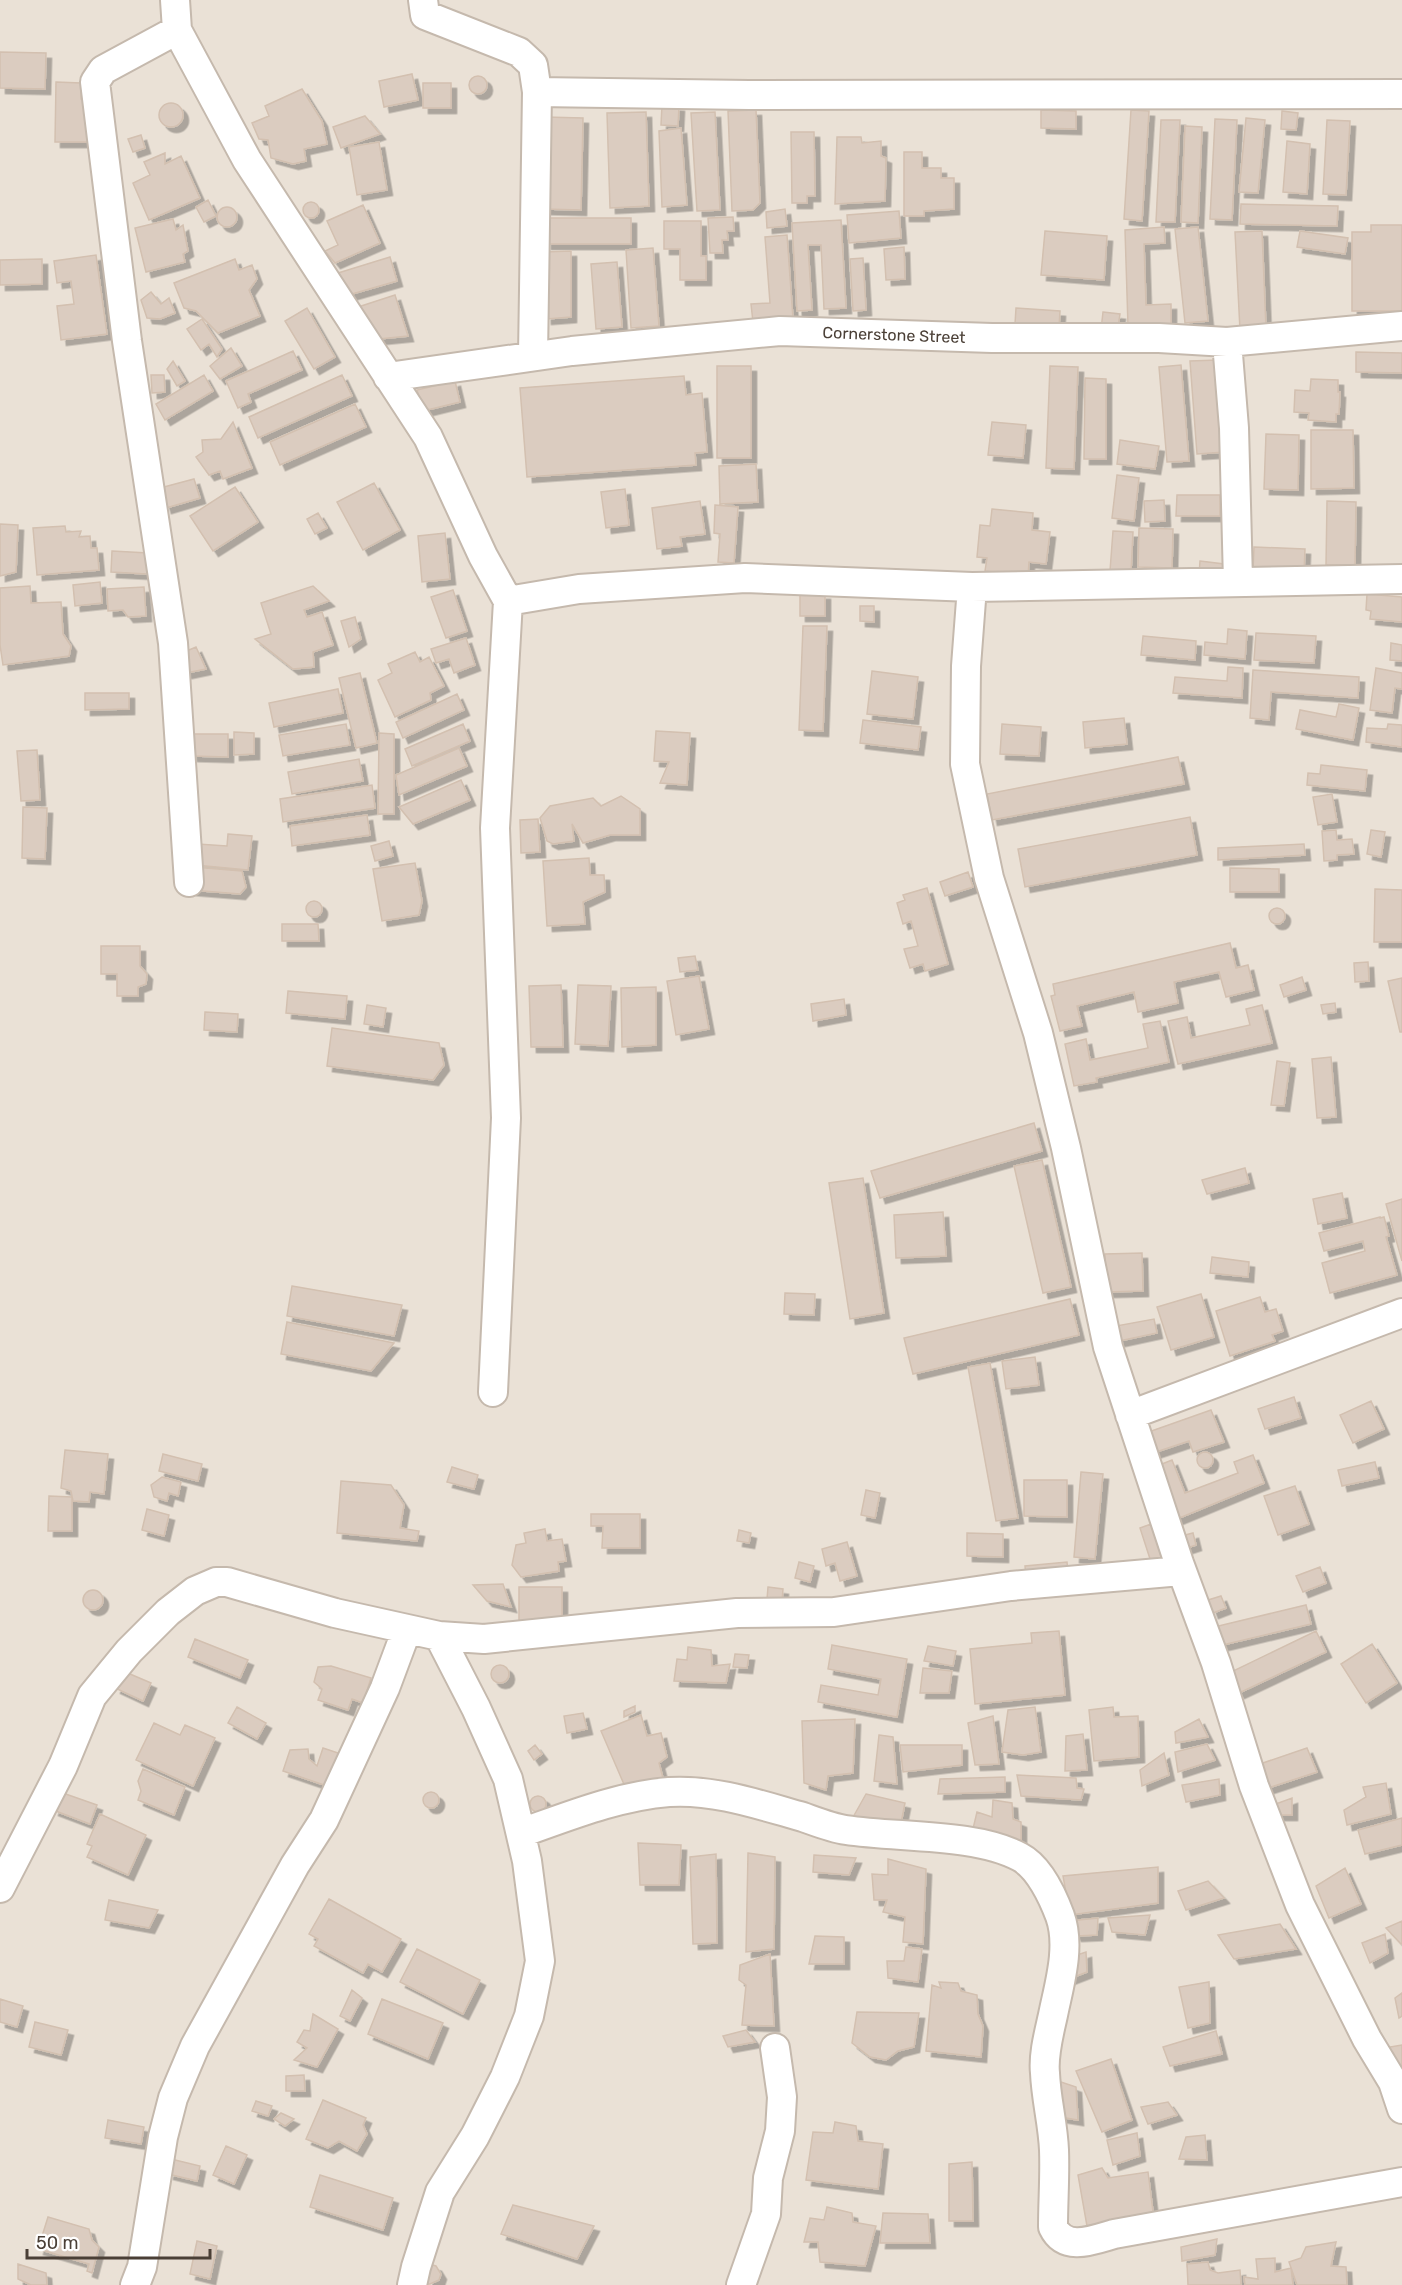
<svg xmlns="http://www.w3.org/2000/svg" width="1402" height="2285" viewBox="0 0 1402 2285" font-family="Rubik,sans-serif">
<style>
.residential{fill:#eae1d6}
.building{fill:#dbccc0;stroke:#d3c0b0;stroke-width:1.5;filter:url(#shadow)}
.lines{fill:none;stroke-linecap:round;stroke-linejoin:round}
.street-casing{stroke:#c5b9ad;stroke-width:32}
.street{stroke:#fff;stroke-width:28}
.labels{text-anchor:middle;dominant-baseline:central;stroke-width:4.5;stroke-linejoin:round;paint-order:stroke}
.street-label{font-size:16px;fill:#4a3f36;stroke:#fff}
</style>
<defs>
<filter id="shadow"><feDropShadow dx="5.5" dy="5.5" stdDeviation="0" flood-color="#0004"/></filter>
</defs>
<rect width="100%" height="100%" fill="#f5f0e9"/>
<path class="residential" d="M0,0H1402V2285H0Z"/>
<path class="building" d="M0,52L46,53L45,89L0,88Z
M412,74L418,100L384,107L379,81Z
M469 85a9 9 0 1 1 18 0a9 9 0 1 1-18 0Z
M56,82L81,83V99H94L93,142H55Z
M423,83H451V108H423Z
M302,89L322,121L327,144L304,149L306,161L293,164L271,158L268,140L259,139L252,123L269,116L265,106Z
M159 115a12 12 0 1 1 24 0a12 12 0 1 1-24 0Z
M662,105L679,106L678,126L661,125Z
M756,110L760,203L753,210L732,211L728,111Z
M1041,110L1076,111V129L1041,128Z
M1131,110L1149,111L1142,221L1124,219Z
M1282,111L1298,113L1296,130L1281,129Z
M646,112L649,206L610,208L607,113Z
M715,112L720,210L697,211L691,113Z
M365,116L380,134L341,148L333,127Z
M545,117L583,118L581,210L544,209Z
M1246,118L1265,120L1258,193L1239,192Z
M1215,119L1237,120L1232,220L1210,219Z
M1161,120H1180L1175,222H1156Z
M1327,120L1350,121L1346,195L1323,194Z
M1185,126L1202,127L1198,223L1181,222Z
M681,128L687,205L662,207L659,131Z
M791,132H814L815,196H807V203H792Z
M141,135L145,148L133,152L128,139Z
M837,137H861L862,143L881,141V156L886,158L885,201L835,204Z
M1287,141L1310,144L1307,194L1283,192Z
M379,142L387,190L357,195L349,147Z
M904,152H922V168H941V178H954V209L924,211V216H904Z
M165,153V164L181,156L200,198L149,220L133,183L150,175L144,162Z
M208,200L216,216L204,222L196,207Z
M303 210a8 8 0 1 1 16 0a8 8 0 1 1-16 0Z
M1241,204L1338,206L1337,226L1240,224Z
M363,205L380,243L335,263L325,251L338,245L327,221Z
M217 217a10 10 0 1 1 20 0a10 10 0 1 1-20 0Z
M785,209L787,226L767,228L766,212Z
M899,211L901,238L849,243L847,215Z
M733,217L734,231H727L728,240H722L723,253H710L708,218Z
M546,218H631V244H546Z
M173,219L176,230L183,225L188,251L183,254L185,262L146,272L135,228Z
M841,220L846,308L824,309L821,245H808L812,310L797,311L792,223Z
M664,221H701V256H706V280H680V249H664Z
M1371,225H1402V311H1352V232H1371Z
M1164,227L1165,243L1144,244L1146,305L1171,304V325L1128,326L1125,230Z
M1198,227L1208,321L1185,323L1175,229Z
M1045,231L1107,236L1104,280L1041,275Z
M1262,231L1266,329L1240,330L1235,232Z
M1300,231L1348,238L1345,254L1297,247Z
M787,235L793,319L753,322L751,304L770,303L765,237Z
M904,247L905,279L886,280L884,249Z
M653,248L659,326L631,328L626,250Z
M571,251V317L546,319L544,252Z
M96,255L107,334L61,340L57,306L74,304L71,281L57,283L54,261Z
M390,257L397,281L345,296L338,273Z
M863,258L866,310L853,311L850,259Z
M42,259V284L0,285V260Z
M235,259L239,270L252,265L257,279L249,290L260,316L218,333L196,311L184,308L174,283Z
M617,262L622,327L596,329L591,264Z
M151,292L161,304L169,298L175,313L160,319L147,318L141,300Z
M395,295L408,336L369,340L352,309Z
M307,308L335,357L314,369L285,321Z
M1016,308L1060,311L1059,327L1015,324Z
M1103,312L1120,314L1117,333L1101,330Z
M202,319L222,349L217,357L209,344L201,350L187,329Z
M231,348L242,366L220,379L210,366Z
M293,351L302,370L248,394L251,402L238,408L226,381Z
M1356,352L1402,353V373L1356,372Z
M1218,360L1225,452L1197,454L1190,361Z
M173,361L185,381L177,386L167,369Z
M1181,365L1189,461L1167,462L1159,367Z
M717,366H751V458H717Z
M1050,366L1078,367L1074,469L1046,468Z
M151,375H164L165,392L152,393Z
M204,375L213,391L165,420L156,404Z
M342,375L352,396L258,438L249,417Z
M684,376L686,395L702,393L707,452L695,453L696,465L527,477L520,388Z
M1085,378L1106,379V459H1084Z
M1311,379L1338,380V392H1340L1339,414H1336V422L1308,420L1309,413L1294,412L1295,390L1310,391Z
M455,381L460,402L423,411L417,390Z
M355,404L366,427L280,465L270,442Z
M233,422L252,468L223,479L220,471L209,475L196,457L203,452L202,440L221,439Z
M992,422L1026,425L1023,458L988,455Z
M1311,430H1353L1354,488L1311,489Z
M1266,434L1299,435L1298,490L1264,489Z
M1120,440L1159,446L1155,469L1117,464Z
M756,464L758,502L720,504L719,466Z
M1117,475L1139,478L1134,521L1112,518Z
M194,479L200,498L166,508L160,488Z
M374,483L400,530L363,550L337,502Z
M235,487L258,522L213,551L190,516Z
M625,489L629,525L606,528L601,492Z
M1177,495H1220V516H1176Z
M1164,500L1165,521L1145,522L1144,501Z
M700,501L705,534L680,537L682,546L657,549L652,508Z
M1327,501L1356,502L1355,565H1326Z
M715,505L738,507L734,563L718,562L720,534L714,533Z
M992,509L1033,513L1032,530L1050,532L1046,564L1029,562L1028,576L985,571L987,558L977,557L980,525L990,526Z
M318,513L327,528L315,534L307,519Z
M0,524L18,525L16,572L0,576Z
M65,526L66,532L81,531L79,537L90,536L91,548H97L99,570L37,575L33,528Z
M1139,528L1173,529L1172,568L1138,567Z
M1113,531L1133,532L1131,572L1110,571Z
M445,533L450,579L422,582L418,536Z
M1254,547L1305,549L1304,572L1253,570Z
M112,551L148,553L147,574L111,572Z
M1200,561L1224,564L1223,578L1199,576Z
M100,582L102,603L75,606L73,585Z
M30,586L31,603L61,602L63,634L71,646L69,656L3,665L0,645V588Z
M313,586L329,601L304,610L307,617L322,612L333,645L313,652L314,667L293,669L255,639L271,634L261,603Z
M144,587L146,616L128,617L123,610L108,611L107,589Z
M453,590L467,631L446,638L431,597Z
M800,594H825V616H800Z
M1367,594L1402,597V622L1370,619L1371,611L1366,610Z
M860,606H874V622L860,621Z
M355,617L361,639L349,647L341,621Z
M803,626H827L823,731L799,730Z
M1228,629L1247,631L1245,659L1204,655L1205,642L1227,644Z
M1256,633L1316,636L1314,663L1254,660Z
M1143,636L1196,641L1195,660L1141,655Z
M466,638L475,665L454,673L449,659L436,663L431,649Z
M1391,643L1402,645V661L1390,660Z
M196,647L206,669L186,673L182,653Z
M415,652L420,662L429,657L444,686L430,693L431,700L395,717L378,680L392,673L388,664Z
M1228,667L1243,668L1242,698L1173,693L1175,677L1227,681Z
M1376,668L1402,673V689L1395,688L1392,713L1370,710Z
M1253,670L1359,677L1358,698L1271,692L1269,720L1250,718Z
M872,671L918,677L913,719L867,714Z
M360,673L377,743L356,748L339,678Z
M338,689L343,713L274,727L269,703Z
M85,693H129V709L85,710Z
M457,694L464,710L403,738L396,722Z
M1339,704L1359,708L1353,740L1296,729L1300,710L1336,717Z
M1124,718L1127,744L1085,748L1083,722Z
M863,720L921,727L918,750L860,743Z
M346,724L350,745L283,756L279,735Z
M463,724L470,741L412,766L405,749Z
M1002,724L1041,727L1039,756L1000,754Z
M1388,724L1402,725V747L1366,742L1367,728L1387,729Z
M656,731L690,733L687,785L660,783L669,762L654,761Z
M234,732L254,733V754L234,755Z
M379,733L394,734V814H378Z
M191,734H228V757L192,756Z
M459,748L467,766L399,795L396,775Z
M37,750L40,800L21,801L17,751Z
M1178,757L1184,784L992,820L987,794Z
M359,759L363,781L292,794L288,772Z
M1321,765L1367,770L1365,791L1307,785L1308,773L1320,774Z
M461,780L470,800L413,824L399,807Z
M372,785L375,808L283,822L280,799Z
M1332,794L1337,822L1318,825L1313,797Z
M621,796L640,809V835H610L583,843L572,824L574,841L553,844L547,841L540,818L550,806L593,798L601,806Z
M23,807L47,808L45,859L22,858Z
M367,815L370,835L292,846L290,826Z
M1190,817L1197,855L1025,887L1018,849Z
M538,819L540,852L521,853L520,820Z
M1336,830L1337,840L1352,839L1354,854L1337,855V860L1324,861L1322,831Z
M1371,830L1385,832L1381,857L1367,854Z
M228,834L252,836L248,870L195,865L198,844L227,846Z
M389,841L393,856L375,861L371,846Z
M1304,844L1305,855L1218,860V848Z
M589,858L590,875H604L605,892L583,902L585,924L547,926L543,861Z
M415,863L422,901L419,915L382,921L373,869Z
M193,867L242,871L246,887L240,894L191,890Z
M1230,868L1279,869V892H1230Z
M968,872L973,887L945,896L940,882Z
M927,888L948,964L925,971L923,964L910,968L904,949L918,946L911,921L903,924L897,903L905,900L903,895Z
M1375,889L1402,890V942H1374Z
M306 909a8 8 0 1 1 16 0a8 8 0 1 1-16 0Z
M1269 916a8 8 0 1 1 16 0a8 8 0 1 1-16 0Z
M282,924H318L319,941H282Z
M1230,943L1236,968L1248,965L1254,990L1226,997L1219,972L1174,982L1178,1003L1138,1012L1134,992L1077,1006L1082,1026L1060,1031L1051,996L1055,995L1053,984Z
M101,946H140V966L147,974L146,984L138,987V996H117V974H101Z
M695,956L698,970L680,972L678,958Z
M1368,962L1369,981L1355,982L1354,963Z
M699,976L709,1029L676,1035L667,981Z
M1302,977L1306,990L1284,997L1280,985Z
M1402,978V1032H1400L1388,981Z
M561,985L563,1047H531L529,986Z
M578,985L611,986L608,1046L575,1044Z
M656,987V1045L622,1047L621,988Z
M288,991L347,996L345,1019L286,1013Z
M844,999L846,1015L813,1021L811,1004Z
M1335,1003L1336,1012L1323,1014L1321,1005Z
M367,1005L386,1008L383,1027L364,1024Z
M1262,1005L1272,1043L1178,1064L1168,1021L1187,1017L1191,1038L1250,1025L1246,1009Z
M205,1012L238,1014L237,1032L204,1030Z
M1160,1021L1169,1062L1096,1078L1097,1082L1074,1086L1065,1044L1086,1039L1090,1060L1148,1048L1143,1024Z
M332,1028L439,1043L444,1065L433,1080L327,1066Z
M1331,1057L1336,1117L1317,1118L1312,1059Z
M1277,1061L1290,1063L1284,1106L1271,1105Z
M1034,1123L1042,1151L880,1198L871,1171Z
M1042,1160L1071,1287L1043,1293L1014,1166Z
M1245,1168L1249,1183L1207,1194L1202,1180Z
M863,1178L884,1313L850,1319L829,1183Z
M1342,1193L1347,1218L1318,1224L1313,1199Z
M1402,1199V1261L1386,1204Z
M943,1212L946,1256L896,1258L894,1215Z
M1380,1217V1218L1384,1217L1389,1236L1386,1237L1397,1275L1330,1293L1322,1263L1365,1251L1363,1241L1324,1251L1319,1233Z
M1142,1253L1143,1291L1106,1292L1105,1254Z
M1212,1257L1249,1262L1248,1277L1210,1273Z
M292,1286L402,1305L394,1336L287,1316Z
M785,1293L815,1294L814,1315L784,1314Z
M1201,1294L1214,1337L1171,1350L1157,1307Z
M1260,1297L1265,1312L1276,1309L1283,1331L1272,1335L1275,1341L1230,1356L1216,1311Z
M1070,1299L1079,1335L913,1374L904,1338Z
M1154,1319L1157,1333L1119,1341L1116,1326Z
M287,1322L394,1343L371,1371L281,1354Z
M1035,1357L1039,1385L1006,1389L1002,1361Z
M990,1363L1018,1518L996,1521L968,1367Z
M1294,1397L1301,1418L1265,1429L1258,1409Z
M1371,1401L1384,1429L1353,1443L1340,1415Z
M1211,1410L1224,1442L1193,1452L1189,1441L1150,1454L1143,1434Z
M65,1450L108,1454L104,1494L90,1492L89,1502L73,1501L71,1491L61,1488Z
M1197 1460a8 8 0 1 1 16 0a8 8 0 1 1-16 0Z
M163,1454L202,1464L198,1481L159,1471Z
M1253,1455L1264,1483L1177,1519L1157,1466L1172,1460L1185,1493L1238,1473L1234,1462Z
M1375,1462L1379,1478L1342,1486L1338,1470Z
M452,1467L478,1475L474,1489L447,1482Z
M1081,1472L1103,1474L1095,1559L1074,1557Z
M162,1477L181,1482L178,1496L169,1493L167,1501L154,1497L151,1485Z
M1024,1480H1067V1517L1024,1516Z
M341,1481L391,1485L404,1505L400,1528L419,1531L417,1541L337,1533Z
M1295,1486L1309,1524L1278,1535L1264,1496Z
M866,1490L880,1493L875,1518L861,1515Z
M49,1496L72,1497V1531H48Z
M147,1509L169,1515L164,1536L142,1530Z
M591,1514H640V1548H602L603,1526H591Z
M1151,1524L1163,1562L1152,1565L1140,1528Z
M545,1529L547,1541L562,1539L566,1561L558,1562L559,1571L521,1577L512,1565L516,1545L526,1543L524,1533Z
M739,1530L751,1533L749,1543L737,1541Z
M967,1533L1003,1534V1557L967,1556Z
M1193,1533L1196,1545L1184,1549L1181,1536Z
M847,1542L857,1576L840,1581L835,1563L826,1566L822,1549Z
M799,1562L814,1566L810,1582L795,1578Z
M1067,1562L1068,1573L1026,1577L1025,1566Z
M1320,1567L1326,1583L1303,1592L1296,1576Z
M503,1584L511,1607L487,1601L473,1585Z
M519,1587H562V1629H519Z
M768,1587L783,1589L782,1601L767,1599Z
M83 1600a10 10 0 1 1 20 0a10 10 0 1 1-20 0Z
M1221,1596L1226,1608L1213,1613L1208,1600Z
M1306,1605L1311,1624L1214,1647L1210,1628Z
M1059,1631L1065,1695L975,1704L970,1649L1032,1643L1031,1633Z
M1316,1631L1326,1652L1239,1693L1229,1673Z
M195,1639L248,1660L240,1678L188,1657Z
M1372,1644L1397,1683L1366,1703L1341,1664Z
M832,1645L907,1659L897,1717L818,1702L821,1685L878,1695L881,1679L828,1669Z
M928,1646L956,1651L953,1666L924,1661Z
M688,1647L711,1650L712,1666L730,1664L726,1683L674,1681L677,1659L687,1660Z
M735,1654L749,1655L747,1668L733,1667Z
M491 1674a9 9 0 1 1 18 0a9 9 0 1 1-18 0Z
M331,1666L371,1678L363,1703L352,1699L348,1710L318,1700L322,1689L314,1682L318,1667Z
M923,1668L952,1671L949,1693H920Z
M123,1671L151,1683L143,1701L115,1688Z
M635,1706V1712L624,1717V1711Z
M237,1707L266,1723L257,1739L228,1723Z
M1035,1707L1041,1752L1023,1755L1002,1752L1008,1710Z
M1113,1707L1114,1717L1138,1716L1139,1757L1094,1761L1089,1710Z
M583,1713L587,1729L567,1733L564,1716Z
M641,1715L647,1736L661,1733L667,1757L659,1763L664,1782L626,1789L601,1731Z
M993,1716L999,1764L975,1765L968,1723Z
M855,1719L853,1773L828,1776L826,1790L804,1783L802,1721Z
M1199,1719L1208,1737L1176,1743L1175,1732Z
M154,1723L180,1735L185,1725L215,1738L193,1786L136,1760Z
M1083,1734L1087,1770L1065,1771L1066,1736Z
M879,1735L893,1737L897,1784L874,1781Z
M1207,1744L1215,1760L1178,1772L1175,1752Z
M535,1745L542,1754L534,1760L528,1751Z
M900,1745H962V1765L903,1772Z
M323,1748L341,1754L330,1787L283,1771L290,1750L308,1749L309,1759L317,1766Z
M1307,1748L1317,1772L1265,1789L1257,1765Z
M1164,1753L1169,1775L1142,1786L1140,1770Z
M143,1769L185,1787L174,1815L138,1800L141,1791L138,1781Z
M1017,1775L1076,1778L1077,1788L1084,1789L1081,1800L1021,1796Z
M1005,1777V1792L938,1794L940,1779Z
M1219,1779L1220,1795L1186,1802L1182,1785Z
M1386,1783L1391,1814L1347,1825L1344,1810L1366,1797L1363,1787Z
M60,1792L97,1805L90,1824L53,1810Z
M423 1800a8 8 0 1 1 16 0a8 8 0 1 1-16 0Z
M866,1794L905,1803L901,1823L852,1819Z
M530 1804a8 8 0 1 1 16 0a8 8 0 1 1-16 0Z
M1292,1798V1815H1275L1273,1805Z
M993,1800L1012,1803L1013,1819L1021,1822V1841L972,1833L977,1812L992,1817Z
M100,1814L146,1835L128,1875L87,1857L92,1846L87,1844Z
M1402,1818V1845L1365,1854L1358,1830Z
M638,1843L681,1845L679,1885H640Z
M748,1853L775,1857L774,1949L746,1952Z
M716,1854L717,1943L693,1944L690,1857Z
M814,1855L856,1858L849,1875L813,1872Z
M888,1859L926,1869L923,1944L903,1942L905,1917L883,1912L887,1900H874L872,1874L888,1875Z
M1158,1867V1903L1070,1915L1063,1876Z
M1345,1868L1361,1904L1329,1918L1316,1886Z
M1208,1881L1224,1898L1186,1910L1178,1891Z
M329,1899L401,1939L382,1972L368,1964L363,1973L314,1946L318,1939L309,1934Z
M109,1900L158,1910L149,1928L105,1920Z
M1150,1915L1145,1935L1112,1932L1108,1918Z
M1098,1918L1097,1935L1076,1936L1069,1921Z
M1402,1921V1943L1401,1944L1386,1928Z
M1280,1924L1296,1949L1234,1959L1218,1935Z
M1385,1934L1388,1953L1370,1963L1362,1943Z
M815,1936L844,1937V1964H809Z
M906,1947L922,1949L918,1982L888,1978L887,1961H904Z
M417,1949L480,1980L463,2014L400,1982Z
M1086,1952L1087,1972L1069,1979L1068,1958Z
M770,1954L774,2026L742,2025L746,1985L739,1980L740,1965Z
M939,1982L958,1983L961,1991L977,1995L978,2014L983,2026L981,2057L926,2051L932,1985L941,1988Z
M1209,1982L1210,2023L1188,2028L1179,1987Z
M352,1990L362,1998L350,2021L340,2016Z
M1402,1993V2016L1399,2018L1395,1998Z
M0,1999L23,2006L17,2027L0,2022Z
M382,1999L443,2023L428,2059L368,2034Z
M857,2012L919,2013L914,2047L898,2051L886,2060L870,2057L852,2043Z
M313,2014L338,2029L317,2067L294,2060L307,2048L297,2042L304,2030L310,2031Z
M35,2022L68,2030L61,2055L29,2047Z
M746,2030L755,2042L728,2047L723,2036Z
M1216,2031L1222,2054L1170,2066L1163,2047Z
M1402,2045V2076L1384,2048Z
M1111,2059L1132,2120L1102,2132L1076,2071Z
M304,2075L305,2091H286V2076Z
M1055,2080L1076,2087L1078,2120L1060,2117Z
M323,2100L366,2118L363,2125L367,2134L357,2151L339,2141L328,2148L306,2139Z
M256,2101L272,2106L268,2116L252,2111Z
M1168,2102L1177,2115L1148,2124L1141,2107Z
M281,2113L294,2119L285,2126L274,2119Z
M108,2120L144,2127L141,2144L105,2138Z
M835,2122L856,2126L858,2141L883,2144L878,2189L806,2180L813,2132L833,2133Z
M1137,2133L1140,2156L1113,2165L1107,2140Z
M1205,2135L1207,2160L1179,2159L1186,2137Z
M226,2146L247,2155L234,2184L213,2175Z
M171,2159L200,2166L197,2181L168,2174Z
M972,2162L973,2221H949V2164Z
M1102,2168L1108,2178L1148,2172L1153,2212L1087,2226L1078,2175Z
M320,2175L393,2198L383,2230L310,2207Z
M513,2205L594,2226L577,2259L501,2234Z
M827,2207L852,2213L853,2222L876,2226L865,2266L820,2262L818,2242H804L810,2218L824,2220Z
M883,2213L928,2214L930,2243H880Z
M48,2217L89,2229L92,2240L99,2247L92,2273L87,2271L89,2264L38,2249Z
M1217,2239L1215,2255L1182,2261L1181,2247Z
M197,2241L217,2246L210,2279L190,2274Z
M1336,2242L1331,2266L1346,2267L1347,2285H1297L1289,2262L1301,2258L1306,2247Z
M1275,2258V2272L1291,2268L1293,2285H1245L1244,2277L1258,2279L1256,2259Z
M1208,2262L1210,2270L1218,2273L1240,2270L1241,2285H1188L1187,2264Z
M18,2264L46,2273L47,2285H31L18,2279Z
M429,2264L436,2266L441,2274L439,2280L430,2284H427Z"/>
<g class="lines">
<g class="street-casing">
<path id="street" d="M175,0L177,30L247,160L428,437L483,556L508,601L579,589L745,578L972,587L1402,579
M423,0L425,15L519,52L533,65L537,92L533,356
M177,30L103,70L95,82L127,341L173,643L189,882
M537,92L749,95L1402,94
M1227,342L1234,428L1238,581
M388,377L572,351L780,331L992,338H1159L1227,342L1402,326
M972,587L966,666L965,764L989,878L1038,1033L1066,1148L1108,1347L1179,1563L1216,1663L1254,1786L1300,1905L1367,2039L1393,2082L1402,2109
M493,1392L506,1118L495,828L508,601
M1130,1415L1402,1313
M521,1833C569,1816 618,1796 669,1792C714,1789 760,1805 803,1817C817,1822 832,1828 846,1830C897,1838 975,1833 1020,1857C1039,1867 1053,1897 1060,1916C1071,1947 1059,1985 1053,2015C1049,2033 1043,2055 1045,2073C1046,2099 1053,2124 1054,2150C1055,2176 1053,2201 1053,2227C1065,2252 1093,2240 1114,2234L1402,2182
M0,1888L63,1766L92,1696L129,1651L168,1612L195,1591L216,1582H227L335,1613L439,1636L484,1639L737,1613L834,1612L1011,1586L1181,1571
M135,2285L142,2267L163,2137L173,2098L195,2046L295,1865L324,1820L385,1688L407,1629
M412,2285L416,2267L440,2192L475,2136L505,2077L529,2016L540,1961L527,1861L508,1779L476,1708L439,1636
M741,2285L766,2214L768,2178L780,2131L782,2097L775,2048"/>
</g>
<use href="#street" class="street"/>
</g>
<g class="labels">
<g class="street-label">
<text transform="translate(894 335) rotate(2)">Cornerstone Street</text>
</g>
</g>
<path d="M27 2249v9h183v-9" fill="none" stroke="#4a3f36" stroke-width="3"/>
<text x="36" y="2249" font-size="18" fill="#4a3f36" stroke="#ffffff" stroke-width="4.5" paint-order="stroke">50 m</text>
</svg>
